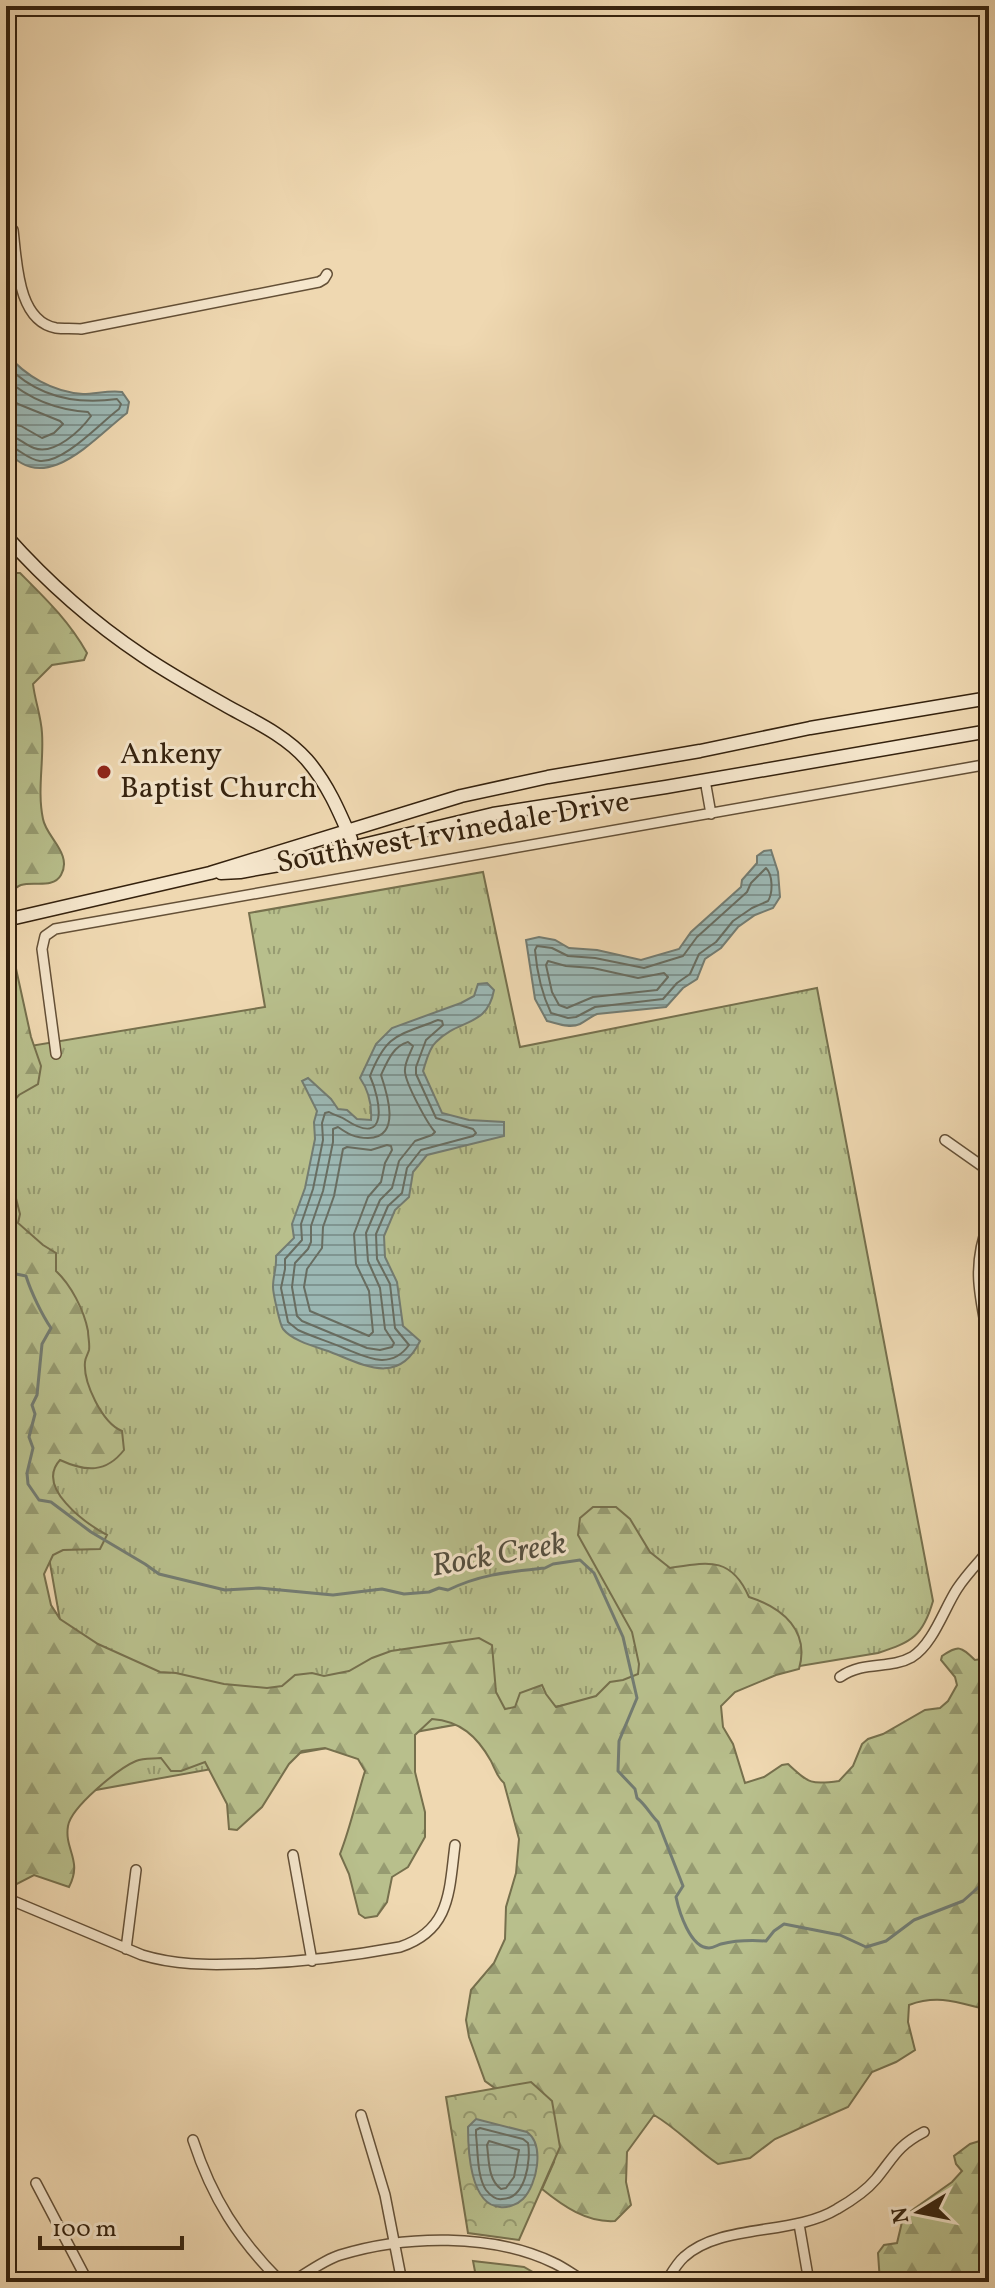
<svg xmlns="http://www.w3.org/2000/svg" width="995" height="2288" viewBox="0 0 995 2288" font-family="Vollkorn,serif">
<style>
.grass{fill:url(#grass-tufts);stroke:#76704d;stroke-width:2}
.forest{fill:url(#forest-firs);stroke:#76704d;stroke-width:2}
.park{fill:url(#park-crowns);stroke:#76704d;stroke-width:2}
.water{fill:url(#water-rules);stroke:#737c72;stroke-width:2}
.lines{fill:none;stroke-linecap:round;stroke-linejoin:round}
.shore{stroke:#686d61;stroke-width:2}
.stream{stroke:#737c72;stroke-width:3}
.street-casing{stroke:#645037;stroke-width:12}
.secondary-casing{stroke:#35220e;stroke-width:15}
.street{stroke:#f5e6cc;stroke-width:9}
.secondary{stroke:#f5e6cc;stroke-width:12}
.poi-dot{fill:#8f2418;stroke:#f5e6cc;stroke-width:3}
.labels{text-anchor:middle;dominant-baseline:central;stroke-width:6;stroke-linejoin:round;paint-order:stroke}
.poi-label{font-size:30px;fill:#35220e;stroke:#f5e6cc;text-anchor:start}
.street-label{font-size:30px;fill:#35220e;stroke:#f5e6cc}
.water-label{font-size:32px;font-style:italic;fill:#544f40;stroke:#f5e6cc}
</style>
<defs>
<pattern id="grass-tufts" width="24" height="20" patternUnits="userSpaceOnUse" patternTransform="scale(2)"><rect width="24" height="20" fill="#b8bf8c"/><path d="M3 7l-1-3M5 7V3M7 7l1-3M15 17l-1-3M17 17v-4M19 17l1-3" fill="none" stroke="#969b71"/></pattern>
<pattern id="forest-firs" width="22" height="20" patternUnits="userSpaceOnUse" patternTransform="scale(2)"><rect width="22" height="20" fill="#b8bf8c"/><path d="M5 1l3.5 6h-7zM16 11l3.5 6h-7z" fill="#969b71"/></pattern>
<pattern id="park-crowns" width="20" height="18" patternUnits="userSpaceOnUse" patternTransform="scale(2)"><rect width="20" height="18" fill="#b8bf8c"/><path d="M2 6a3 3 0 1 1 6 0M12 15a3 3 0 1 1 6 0" fill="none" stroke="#969b71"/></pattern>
<pattern id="water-rules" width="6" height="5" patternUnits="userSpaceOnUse" patternTransform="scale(2)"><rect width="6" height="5" fill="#9cb8b4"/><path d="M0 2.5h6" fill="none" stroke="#809591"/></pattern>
</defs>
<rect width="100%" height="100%" fill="#efd8b1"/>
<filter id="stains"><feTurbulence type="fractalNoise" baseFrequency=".0025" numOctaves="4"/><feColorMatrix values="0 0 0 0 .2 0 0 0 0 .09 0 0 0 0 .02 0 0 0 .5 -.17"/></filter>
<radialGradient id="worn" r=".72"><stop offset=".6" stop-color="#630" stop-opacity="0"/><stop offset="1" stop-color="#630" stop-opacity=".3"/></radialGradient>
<path class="grass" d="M483,872L520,1047L817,988L933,1601C923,1636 912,1642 878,1653L548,1708L90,1791L6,1313V1050L265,1007L249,913Z"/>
<path class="forest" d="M14,573H20C46,599 69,621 87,653L84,660L52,665L33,684C35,701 41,716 42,733C44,761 37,791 43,819C46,837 73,854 61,875C53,889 34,881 21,885C16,887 11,892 6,895V574Z
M6,962L15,964L31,1037L41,1066L38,1084L19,1095L6,1110Z
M6,1159L20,1214L18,1223L43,1245L56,1253V1271C71,1285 84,1310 88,1331C88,1337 90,1344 89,1350C88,1354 85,1358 85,1362C83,1382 102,1423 122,1431L124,1450C106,1473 86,1472 60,1460C35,1487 85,1523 107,1535L100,1549L63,1550L53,1555L44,1574L51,1605L60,1619L98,1644L160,1672L176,1673L224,1684L267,1688L282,1686L295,1675L312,1673L324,1676L349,1671L372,1658L391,1651L479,1638L492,1645L496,1692L505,1709L515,1707L520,1693L542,1685L546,1694L556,1707L596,1696L610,1682L623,1680L638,1674L639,1664L632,1632L578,1535L580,1518L593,1507H616L630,1519L650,1552L670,1568C708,1562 731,1556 749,1597C783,1608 810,1631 799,1669L776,1675L735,1692L721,1706L723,1727L733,1744L745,1783L764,1777L782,1765L788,1764C809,1783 810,1785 839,1781L853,1766L862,1744L868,1739L883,1734L925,1710L940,1708L948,1701L957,1685L955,1677L941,1660L942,1656C959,1645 960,1646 975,1660L989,1658V2013L988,2010C959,2003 939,1994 909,2005L908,2022L915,2050L896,2062L872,2072L848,2107L775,2139L750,2158L718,2164C695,2149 678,2129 654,2115L627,2152L626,2182L631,2205L615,2221C587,2223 563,2206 542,2189L554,2162L555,2154L521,2107L485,2081L469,2037L466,2020L471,1990L494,1963L505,1939L506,1907L516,1873L519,1839L504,1783C497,1777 495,1769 491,1761C477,1736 460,1721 432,1719L415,1735V1772L425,1812V1837L408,1867L392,1877L387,1902L377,1916L365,1918L359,1914L349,1874L340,1854C351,1826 356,1800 365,1771L358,1759L325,1748L302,1751L289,1764L262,1807L237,1830L229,1829L227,1804L205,1762L181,1771H171L161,1758C153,1759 144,1758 136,1761C119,1768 71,1807 68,1826C64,1850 83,1860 69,1887L34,1875L11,1887L6,1886V1838L11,1833L6,1804Z
M989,2138V2282H880L878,2253L884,2245L897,2243L902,2222L911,2211L952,2182L962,2171L956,2164L954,2156L970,2144Z"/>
<path class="park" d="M531,2082L552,2101L560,2147L519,2240L468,2233L446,2097Z
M473,2261L524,2267L550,2282H477Z"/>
<path class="water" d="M6,353C25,376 53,392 83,394C96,394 109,390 122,392L129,402L127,413C94,438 44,499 6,449Z
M771,850L778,872L780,897L773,908L755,915L738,927L721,948L705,959L697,979L683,988L666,1007L597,1014C590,1017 586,1021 580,1024C569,1029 557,1023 547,1021L535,999L526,940L539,937L555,940L569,948L597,950L641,960L679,949L691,932L741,887L742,880L757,863V856L764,851Z
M487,983L494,990C487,1028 459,1018 436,1042C429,1048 426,1062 423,1071L442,1113L469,1120L504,1122V1136L427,1155L413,1172L409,1197L395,1210L384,1236L385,1257L397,1282L403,1326L420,1341C398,1387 362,1364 328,1351C313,1346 293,1341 283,1329C280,1325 273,1293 273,1287C273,1275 277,1268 276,1256L294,1238L292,1224L305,1188L315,1139L314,1122L317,1111L302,1081L308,1078L331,1099L338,1109L347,1110L357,1119L371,1120C372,1105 369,1091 360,1078L376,1044L392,1028L461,1003L474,996L478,984Z
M476,2119L527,2132C545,2145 537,2185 523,2199C517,2205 507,2208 500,2207C470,2205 468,2150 468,2127Z"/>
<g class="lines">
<path class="shore" d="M6,365C36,396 75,405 117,399L121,404L119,409C100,423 64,463 40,461C26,459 18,447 6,445
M6,379C29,399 58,410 88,412L91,416C81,430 54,456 34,448C23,444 18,436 6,435
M6,395L18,404L60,421L63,424L54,433L42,438L21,426L6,423
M766,868C773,875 773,893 768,901L752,908L733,921L716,942L699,954L690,974L677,983L663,999L595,1007L576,1017L568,1018L551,1013C541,992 537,973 535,950L537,946L552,948L568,956L595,958L644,968L683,956L697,937L747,892L751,883Z
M548,961L566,966L593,968L638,978L664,973L668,977L657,990L593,997L567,1008L559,1005L552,992L546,965Z
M438,1020L442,1021L443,1025L426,1040L416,1067V1074L436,1118L473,1129L476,1133L473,1136L421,1150L407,1168L402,1193L388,1206L376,1234L377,1259L390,1284L395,1328L409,1345C391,1370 368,1358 346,1349C330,1342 313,1337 298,1330L288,1322L281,1288L285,1269V1259L302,1240L301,1224L313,1189L323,1140L322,1123L325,1113L329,1112C335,1116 341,1116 346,1120C389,1148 381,1101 370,1076C387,1033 398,1036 438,1020Z
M408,1042L413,1046C410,1054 404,1063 405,1072C406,1084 427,1123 435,1132L432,1135L415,1141L399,1161L392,1188L380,1200L366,1233L368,1261L380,1288L385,1329L394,1343L392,1347L380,1350L367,1348L302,1321L297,1316L292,1287L295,1263L308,1249L311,1242V1226L323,1191L333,1142V1129L338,1127C348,1134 355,1138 368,1138C402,1138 387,1093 381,1075C387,1062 393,1046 408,1042Z
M387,1145L391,1146L392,1150L385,1163L381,1182L368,1197L354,1234L356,1264L369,1291L373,1332L369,1336L310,1311L304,1287L307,1269L322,1248L323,1227L334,1196L343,1149L347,1147L371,1150Z
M480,2128L523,2139L528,2143C531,2160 526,2199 502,2199C496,2200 490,2195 486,2190C477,2177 478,2151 476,2135V2130Z
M489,2141L519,2150L514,2177L506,2188L501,2189C488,2180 489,2160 487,2145Z"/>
<path class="stream" d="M6,1272L26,1276C31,1292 42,1315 51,1328L42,1344L37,1395L32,1405L35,1414L29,1437L33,1448L27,1473L28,1484L39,1500L51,1502L91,1532L145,1564L159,1574L225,1590L259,1588L333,1595L382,1589L404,1594L429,1592L439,1588L448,1590C481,1574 508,1572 545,1568L553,1564L580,1560L594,1573L623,1637L637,1698L619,1741L618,1771L635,1789L637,1798C646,1805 650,1814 658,1822L683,1886L676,1897C679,1911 690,1948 709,1948C714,1948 717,1945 721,1944C737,1940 750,1940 766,1941L774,1931L784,1924L840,1935L866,1947L886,1941L914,1920L963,1901L981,1885L983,1870L989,1858"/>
<g class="street-casing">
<path id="street" d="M13,230C17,261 17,321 56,328C64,329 73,328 81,329L319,282L324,279L327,274
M705,780L711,814
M56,1054L42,949L45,936L55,929L989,764
M945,1140L989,1171
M989,1221C971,1268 980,1296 989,1343
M840,1677C865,1660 889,1670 912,1657C933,1644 944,1609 957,1589C966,1575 978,1563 989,1550
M293,1855L312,1961
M6,1898L142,1955C175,1965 206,1965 240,1964C296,1963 346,1957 400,1947C451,1930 449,1891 455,1845
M126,1949L136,1870
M361,2115L385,2195L402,2282
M193,2140C212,2198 238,2239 281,2282
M36,2183L88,2282
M799,2224L809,2282
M292,2282C307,2273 324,2260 340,2255C405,2235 492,2233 554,2263C565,2268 575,2276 586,2282
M666,2282C671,2274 677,2263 684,2257C721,2223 793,2236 837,2209C851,2201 866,2191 876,2179C894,2157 897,2146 924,2132"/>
</g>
<g class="secondary-casing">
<path id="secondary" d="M6,536C47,582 92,622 143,656C171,675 202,692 232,709C258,723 287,737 307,760C327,783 339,811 351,839
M221,873L240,872L279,865L493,814L666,787L989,731
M6,920L210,873L461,796L548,777L700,751L810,728L989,698"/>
</g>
<use href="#street" class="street"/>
<use href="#secondary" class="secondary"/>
</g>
<circle class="poi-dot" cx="104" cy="772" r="8"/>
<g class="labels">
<g class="poi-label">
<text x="120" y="755">Ankeny<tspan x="120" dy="34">Baptist Church</tspan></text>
</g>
<g class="street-label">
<text transform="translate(453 833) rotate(-10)">Southwest Irvinedale Drive</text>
</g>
<g class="water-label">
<text transform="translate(499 1556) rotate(-10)">Rock Creek</text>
</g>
</g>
<rect width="995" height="2288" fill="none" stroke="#efd8b1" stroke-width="32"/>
<rect x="8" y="8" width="979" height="2272" fill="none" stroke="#35220e" stroke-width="4"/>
<rect x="16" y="16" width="963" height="2256" fill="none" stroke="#35220e" stroke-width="2"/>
<g transform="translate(919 2212) rotate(260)" stroke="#f5e6cc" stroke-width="6" paint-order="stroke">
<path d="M0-6L14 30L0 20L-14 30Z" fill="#35220e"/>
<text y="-12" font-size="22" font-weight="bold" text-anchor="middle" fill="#35220e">N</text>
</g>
<path d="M40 2236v12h142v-12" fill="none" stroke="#35220e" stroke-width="4"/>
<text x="52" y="2236" font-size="24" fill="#35220e" stroke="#f5e6cc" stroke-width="6" paint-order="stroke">100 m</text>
<rect width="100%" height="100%" filter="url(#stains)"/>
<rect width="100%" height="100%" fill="url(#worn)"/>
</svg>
